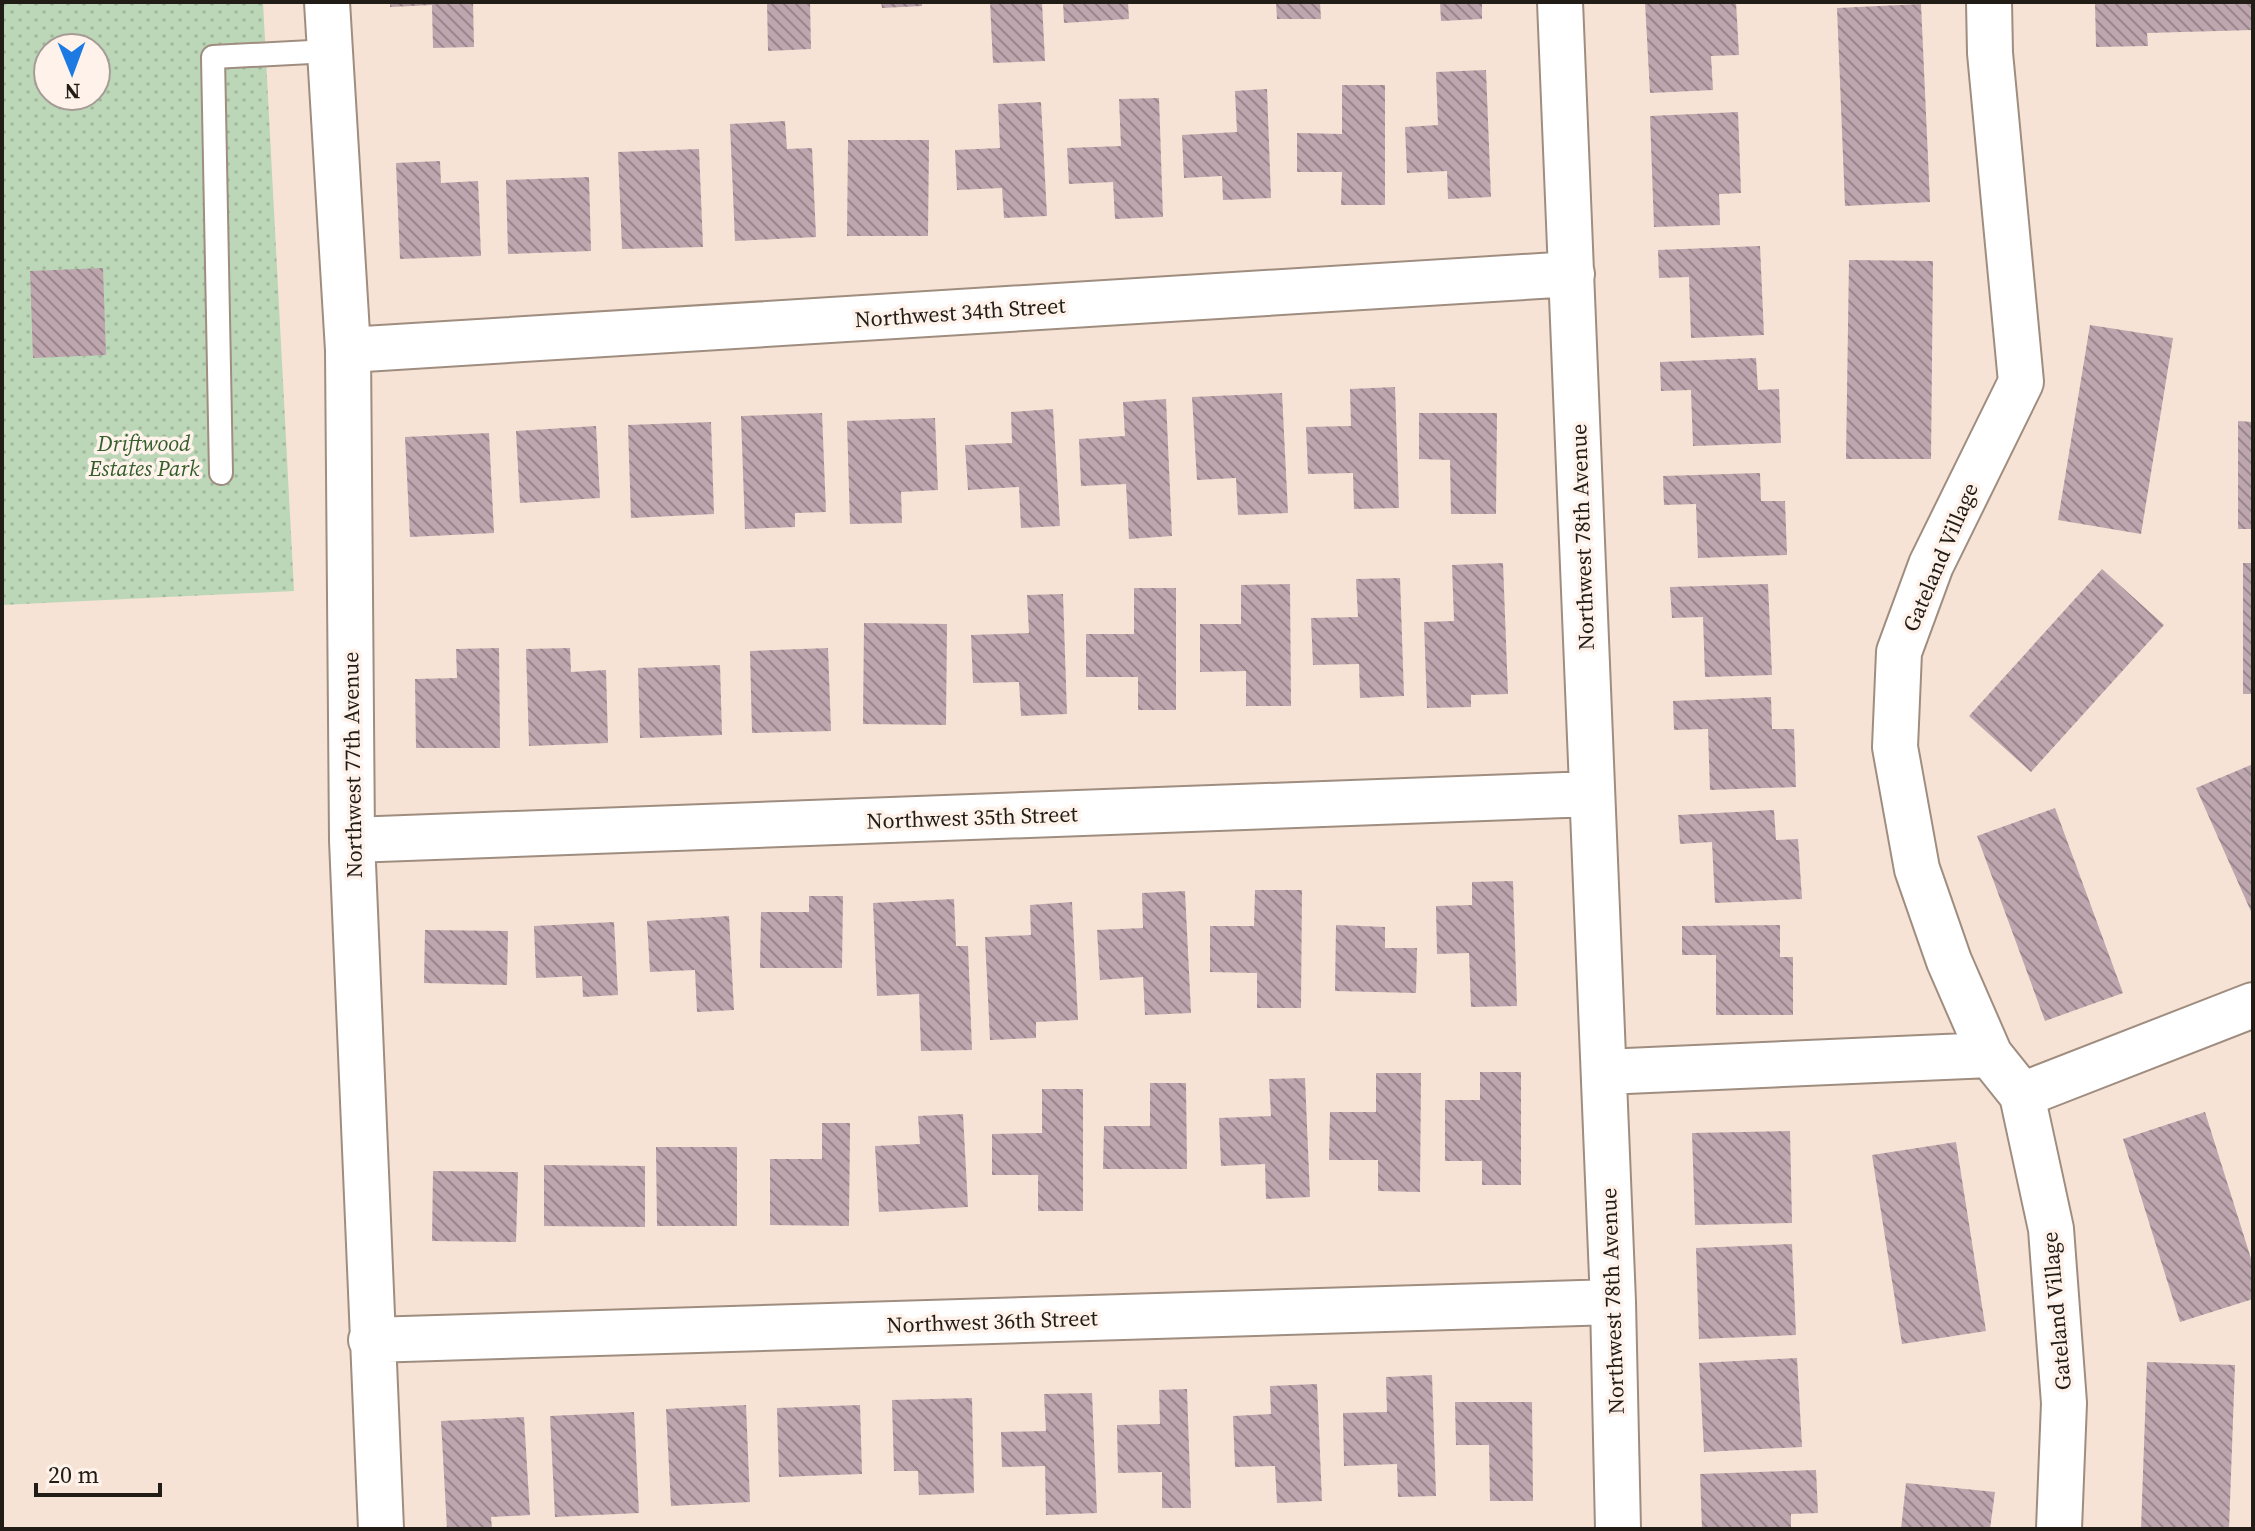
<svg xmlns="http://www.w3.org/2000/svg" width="2255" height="1531" font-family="'Source Serif 4',serif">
<defs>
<pattern id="grass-dots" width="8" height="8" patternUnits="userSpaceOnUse" patternTransform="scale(2)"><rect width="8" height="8" fill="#bcd7b7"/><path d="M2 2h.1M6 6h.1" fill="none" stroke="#a1b89d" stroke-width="1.8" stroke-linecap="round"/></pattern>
<pattern id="building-back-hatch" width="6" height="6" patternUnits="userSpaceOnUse" patternTransform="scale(2)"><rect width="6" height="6" fill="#bda6ad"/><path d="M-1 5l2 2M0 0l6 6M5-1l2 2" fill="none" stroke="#99868c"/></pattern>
</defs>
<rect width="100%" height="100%" fill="#f6e3d5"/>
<!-- grass -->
<path fill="url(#grass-dots)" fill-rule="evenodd" d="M2 2H263L294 591 2 605ZM48 48H96V96H48Z"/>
<!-- building -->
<path fill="url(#building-back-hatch)" d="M390 2H473L474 47 433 48 432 5 390 7Z
M767 2H810L811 49 768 51Z
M881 2H922V6L882 8Z
M990 2H1042L1045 61 993 63Z
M1063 2H1128L1129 19 1064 23Z
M1276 2H1320L1321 19H1277Z
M1440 2H1482V19L1441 21Z
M1645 2H1736L1739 55 1711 56 1713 90 1650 93Z
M2095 2H2253V30L2147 33 2148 46 2096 47Z
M1921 4 1930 202 1845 206 1837 8Z
M1486 70 1491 197 1448 199 1447 171 1407 173 1405 127 1438 125 1436 72Z
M1342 85H1385V205H1341L1342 172H1297V133L1342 134Z
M1267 89 1271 198 1223 200 1222 176 1184 178 1182 135 1237 132 1235 91Z
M1159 98 1163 217 1115 219 1113 182 1069 184 1067 148 1121 146 1119 99Z
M1041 102 1047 216 1004 218 1002 188 957 190 955 150 1000 148 998 104Z
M1738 112 1741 193 1719 194 1720 225 1654 227 1650 116Z
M785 121 787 149 812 148 816 237 735 241 730 124Z
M848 140H929L928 236H847Z
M699 149 703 247 622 249 618 152Z
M440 161 441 183 478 181 481 256 400 259 396 163Z
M589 177 591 251 508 254 506 180Z
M1760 246 1764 335 1691 338 1689 277 1659 278 1658 250Z
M1849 260 1933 261 1931 459H1846Z
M103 268 106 355 33 358 30 271Z
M2090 325 2173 338 2141 534 2058 520Z
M1756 358 1758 390 1779 389 1781 443 1693 446 1691 390 1661 391 1660 362Z
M1395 387 1399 508 1354 509 1353 473 1308 474 1306 427 1351 426 1350 389Z
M1282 393 1288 513 1238 515 1236 478 1197 480 1192 397Z
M1166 399 1172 536 1129 539 1126 484 1081 486 1079 439 1125 436 1123 402Z
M1053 409 1060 526 1021 528 1019 487 968 490 965 445 1012 443 1011 412Z
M822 413 826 512 795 513V527L745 529 741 416Z
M1419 413H1497L1496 514H1451L1450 460 1419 459Z
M935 418 938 490 901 492 902 523 850 524 847 421Z
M2238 421 2253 422V529H2238Z
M711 422 714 514 631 518 628 425Z
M596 426 600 498 520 503 516 431Z
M489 433 494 533 410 537 405 437Z
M1760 473 1761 501H1785L1787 555 1698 558 1696 504 1664 505 1663 476Z
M1503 563 1508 694 1471 695V707L1427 708 1424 622 1454 621 1452 565Z
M2243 563H2253V694H2243Z
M2102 569 2164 625 2031 772 1969 716Z
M1400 578 1404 696 1360 698 1359 664 1313 665 1311 618 1358 617 1356 579Z
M1290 584 1291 706H1246V671L1200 672V624H1241V585Z
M1768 584 1772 675 1705 677 1703 617 1672 618 1670 587Z
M1134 588H1176V710H1138V677H1086V634H1134Z
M1063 594 1067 714 1021 716 1019 682 973 683 971 635 1029 633 1027 595Z
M864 623 947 624 946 725 863 724Z
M499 648 500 748H416L415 679 457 678 456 649Z
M570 648 571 672 606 670 608 743 529 746 526 649Z
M828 648 831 731 752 733 750 651Z
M720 665 722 735 640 738 638 668Z
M1771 697 1772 729H1794L1796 787 1710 790 1708 729 1674 730 1673 701Z
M2253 764V916L2196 788Z
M2055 808 2123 993 2045 1021 1977 836Z
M1774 810 1776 840 1798 839 1802 899 1715 903 1712 842 1680 844 1678 815Z
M1513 881 1517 1006 1471 1007 1469 953 1437 954 1436 906 1472 905V882Z
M1255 890H1302L1301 1008H1257V973L1210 972V926H1254Z
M1185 891 1191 1013 1145 1015 1143 977 1100 980 1097 930 1143 928 1142 893Z
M809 896H843L842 968H760L761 912H809Z
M954 899 956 946H968L972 1050 921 1051 919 994 877 996 873 903Z
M1072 902 1078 1020 1036 1022V1038L990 1040 985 937 1031 935 1030 905Z
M729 916 734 1010 697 1012 695 970 650 972 647 921Z
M614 922 618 995 583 997 582 976 536 978 534 926Z
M1336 925 1385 927V948H1417L1416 993 1335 991Z
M1780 925V957H1793V1015H1716V955H1682V926Z
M425 930 508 931 507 985 424 983Z
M1480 1072H1521V1185H1482V1161H1445V1100H1480Z
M1376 1073H1421L1420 1192 1378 1191V1160H1329L1330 1112H1376Z
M1305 1078 1310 1197 1266 1199 1265 1164 1221 1166 1219 1118 1271 1116 1269 1079Z
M1150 1083H1186L1187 1169H1103L1104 1126H1150Z
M1042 1089H1083V1211H1038V1175H992V1134L1042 1133Z
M2205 1112 2253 1265V1299L2180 1322 2123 1139Z
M963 1114 968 1207 879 1212 875 1146 920 1144 918 1116Z
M822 1123H850L849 1226 770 1225V1159H822Z
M1790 1131 1792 1223 1695 1225 1692 1133Z
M1956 1142 1986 1331 1902 1344 1872 1155Z
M656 1147H737V1226H657Z
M544 1165 645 1166V1227L544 1226Z
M433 1171 518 1172 516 1242 432 1241Z
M1792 1244 1796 1335 1699 1339 1696 1248Z
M1797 1358 1802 1447 1704 1452 1699 1363Z
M2147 1362 2235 1365 2229 1529H2141Z
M1432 1375 1436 1496 1398 1497 1397 1464 1344 1466 1343 1413 1387 1412 1386 1377Z
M1317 1384 1322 1501 1277 1503 1275 1466 1235 1467 1233 1416 1271 1414 1270 1386Z
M1187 1389 1191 1508H1162V1472L1118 1473 1117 1425 1160 1424 1159 1390Z
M1092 1393 1097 1513 1046 1515 1045 1466 1002 1467 1001 1432 1046 1431 1044 1394Z
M972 1398 974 1493 919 1495 918 1471H894L892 1400Z
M1455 1402H1532L1533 1501H1490L1489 1445H1456Z
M746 1405 750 1502 671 1506 666 1409Z
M860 1405 862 1474 779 1477 777 1408Z
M634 1412 639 1513 555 1517 550 1416Z
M524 1417 530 1515 491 1517 492 1529H447L441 1421Z
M1816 1470 1818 1513 1791 1514V1529H1702L1700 1474Z
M1906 1483 1995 1492 1990 1529H1901Z"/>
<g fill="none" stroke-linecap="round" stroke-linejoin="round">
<defs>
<path id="service" d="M221 473 213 57 330 51"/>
<path id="minor" d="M327 2 348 350 352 840 381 1529
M1560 2 1613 1302 1618 1529
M1989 2 1990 53 2021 382 1931 565 1899 652 1895 747 1917 869 1949 961 1990 1055 2022 1095 2051 1229 2064 1403 2059 1529
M348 350 1572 274
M352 840 1592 794
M1604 1072 1990 1055
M2022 1095 2253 1005
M371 1340 1613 1302"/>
</defs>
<!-- service casing -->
<use href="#service" stroke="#9f8d80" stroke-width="26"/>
<!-- minor casing -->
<use href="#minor" stroke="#9f8d80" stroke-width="48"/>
<!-- service -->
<use href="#service" stroke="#fff" stroke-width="22"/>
<!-- minor -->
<use href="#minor" stroke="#fff" stroke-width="44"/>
</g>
<g text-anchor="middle" stroke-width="7" stroke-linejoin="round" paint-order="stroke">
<!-- street labels -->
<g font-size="22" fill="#221c17" stroke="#fef2ea">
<text transform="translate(960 312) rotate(-4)" y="8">Northwest 34th Street</text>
<text transform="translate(1582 537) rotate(-92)" y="8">Northwest 78th Avenue</text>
<text transform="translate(1940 557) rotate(-67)" y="8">Gateland Village</text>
<text transform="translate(352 765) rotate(-91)" y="8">Northwest 77th Avenue</text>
<text transform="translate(972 817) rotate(-2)" y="8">Northwest 35th Street</text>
<text transform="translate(1612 1301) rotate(-92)" y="8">Northwest 78th Avenue</text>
<text transform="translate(2056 1311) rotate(-95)" y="8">Gateland Village</text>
<text transform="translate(992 1321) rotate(-2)" y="8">Northwest 36th Street</text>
</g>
<!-- park labels -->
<g font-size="22" font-style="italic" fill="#315d2a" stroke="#fef2ea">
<text x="144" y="451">Driftwood<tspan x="144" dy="25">Estates Park</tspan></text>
</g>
</g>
<!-- border -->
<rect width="2255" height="1531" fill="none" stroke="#221c17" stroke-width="8"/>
<!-- north arrow -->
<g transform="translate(72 72) rotate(179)"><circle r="38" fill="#fef2ea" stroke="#a69c96" stroke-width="2"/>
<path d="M0-6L14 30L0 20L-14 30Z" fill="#1e7ae3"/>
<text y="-12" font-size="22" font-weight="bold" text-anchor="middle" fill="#221c17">N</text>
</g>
<!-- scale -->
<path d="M36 1483v12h124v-12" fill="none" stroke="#221c17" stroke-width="4"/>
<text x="48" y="1483" font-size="24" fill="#221c17" stroke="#fef2ea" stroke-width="6" paint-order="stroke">20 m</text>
</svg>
